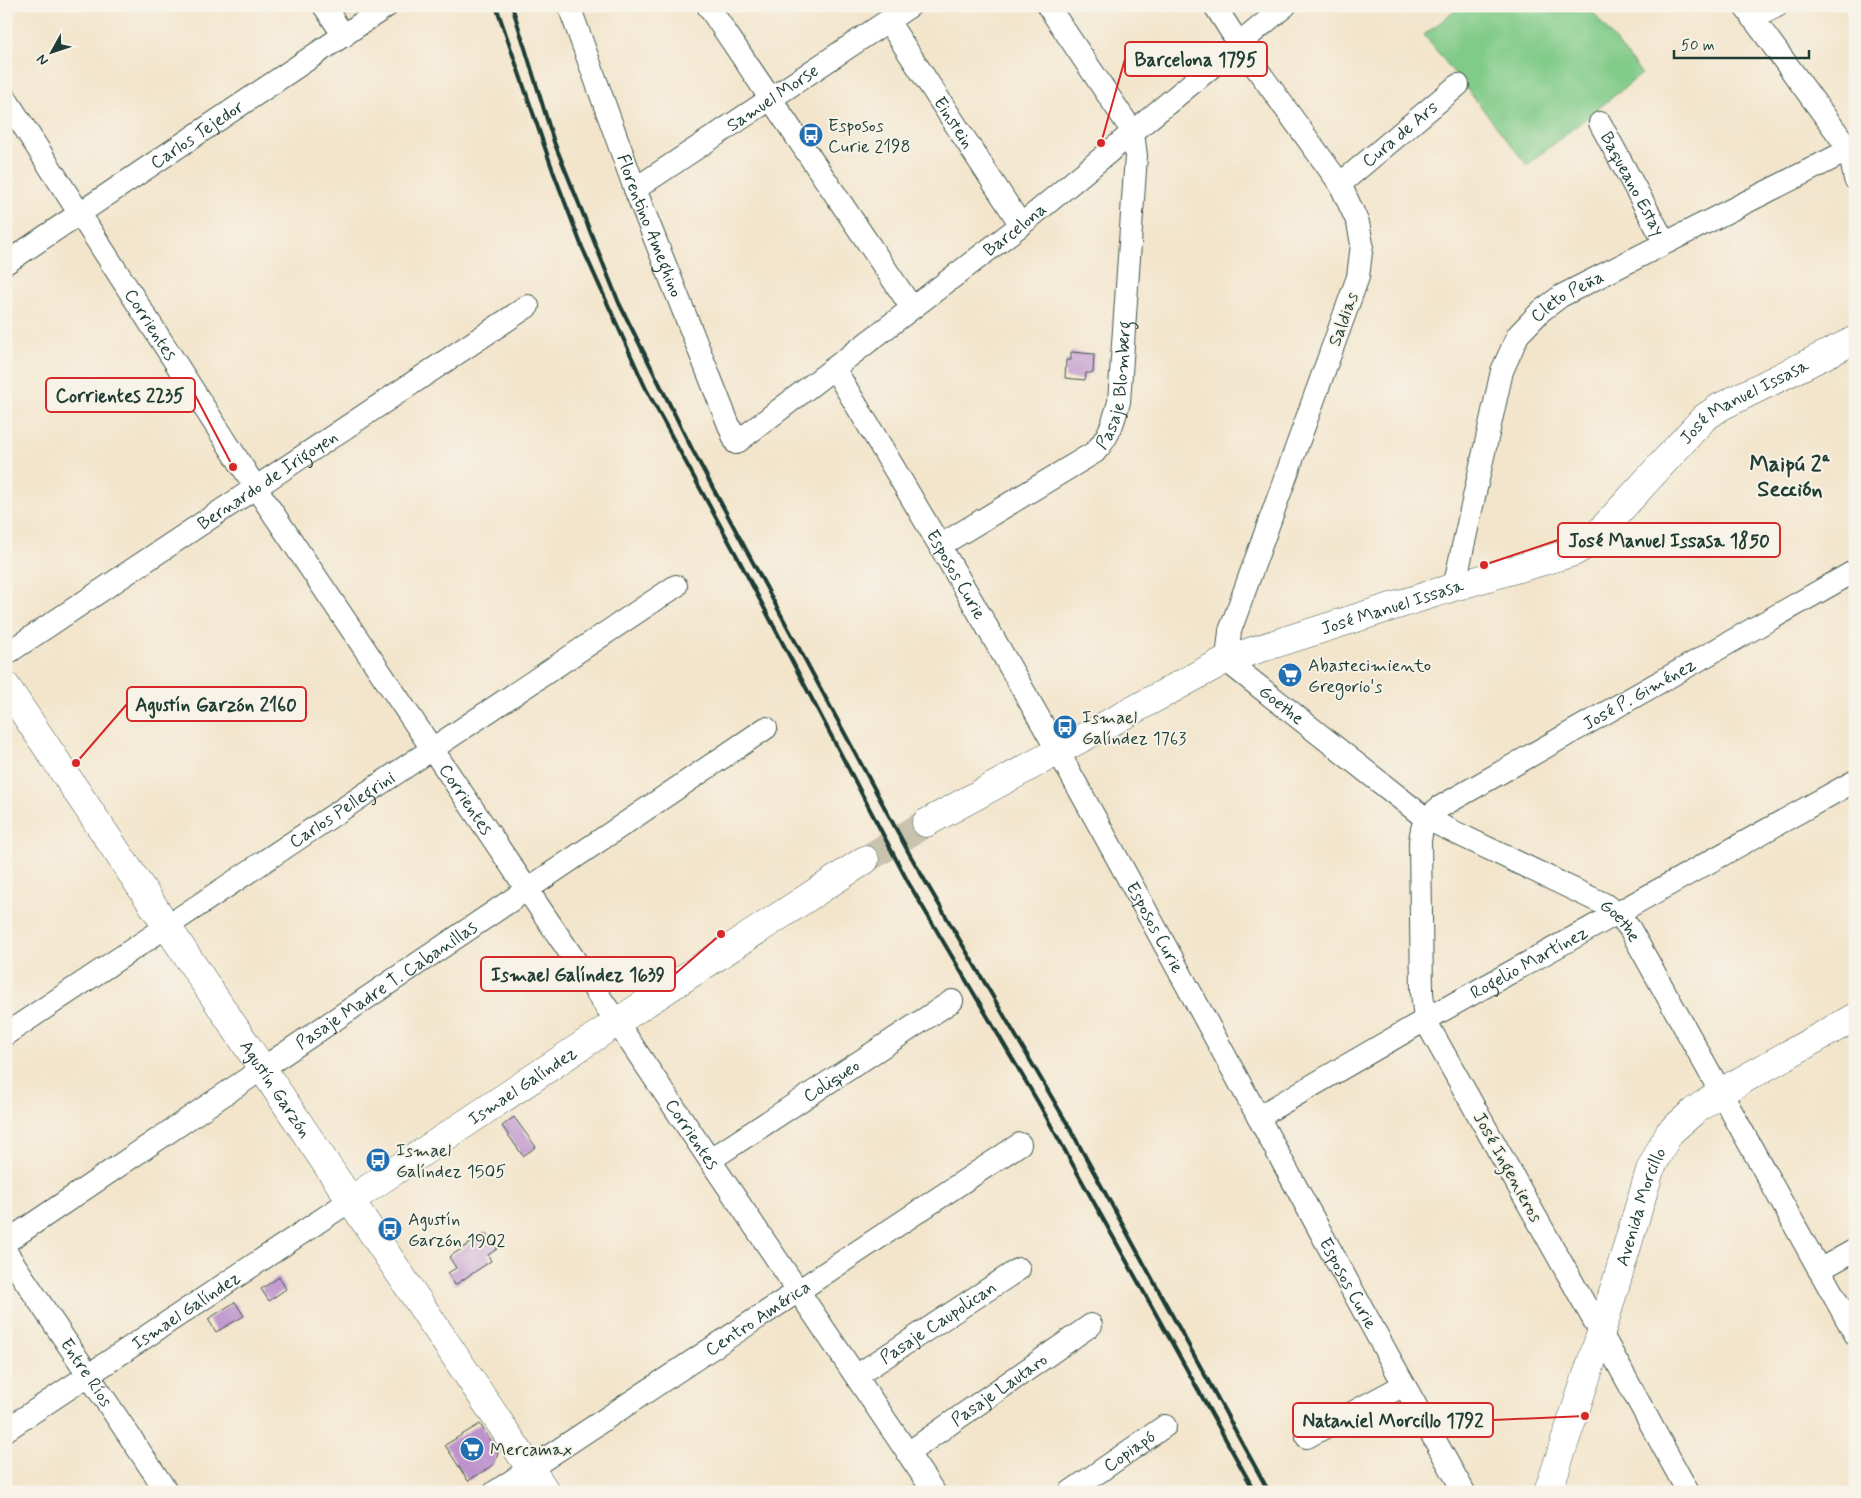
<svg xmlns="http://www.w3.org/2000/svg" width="1861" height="1498" font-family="Mynerve,sans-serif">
<rect width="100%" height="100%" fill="#f7f3e8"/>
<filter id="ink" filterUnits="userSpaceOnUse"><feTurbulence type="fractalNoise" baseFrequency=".02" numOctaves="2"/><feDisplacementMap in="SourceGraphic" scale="10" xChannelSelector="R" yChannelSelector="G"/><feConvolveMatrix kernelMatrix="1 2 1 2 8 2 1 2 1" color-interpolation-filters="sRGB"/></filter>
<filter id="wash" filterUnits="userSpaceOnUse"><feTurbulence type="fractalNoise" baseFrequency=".0096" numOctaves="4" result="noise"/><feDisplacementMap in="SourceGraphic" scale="20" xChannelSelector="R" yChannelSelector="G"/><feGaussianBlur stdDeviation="1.12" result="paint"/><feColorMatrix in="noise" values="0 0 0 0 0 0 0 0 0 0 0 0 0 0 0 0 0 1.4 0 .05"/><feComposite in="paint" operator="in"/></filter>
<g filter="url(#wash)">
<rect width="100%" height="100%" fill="#f3e5cc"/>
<!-- green -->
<path fill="#81cb89" stroke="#50845e" d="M1461 6H1588L1642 74 1527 165 1424 35Z"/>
<g id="blocks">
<!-- building -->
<path fill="#bd93cd" d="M1071 352 1094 354 1093 373H1086L1085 380 1065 378 1066 360H1071Z
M514 1117 536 1147 523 1156 502 1126Z
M486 1233 497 1249 488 1255 491 1261 455 1285 448 1273 456 1268 449 1257Z
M279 1277 286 1289 269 1301 261 1289Z
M235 1302 244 1316 216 1332 208 1319Z
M480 1424 498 1453 493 1465 468 1481 445 1445Z"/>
</g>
</g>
<g filter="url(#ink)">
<use href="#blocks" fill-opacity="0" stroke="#3f564b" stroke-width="1"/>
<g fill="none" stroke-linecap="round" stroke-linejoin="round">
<!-- major-tunnel -->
<path stroke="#c9c3ae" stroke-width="28" stroke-dasharray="28 14" stroke-linecap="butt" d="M865 860 926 823"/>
<defs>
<g id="minor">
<path d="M324 6 344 36"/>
<path id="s1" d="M569 6 635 189 736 443 1021 225 1285 6"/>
<path d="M708 6 912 308"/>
<path id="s2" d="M1215 6 1239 44 1340 184 1358 223 1362 244 1358 277 1230 631 1227 659 1233 666 1425 818 1604 904 1618 914 1630 929 1855 1334"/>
<path d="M1744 6 1849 149 1855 179"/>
<path d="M1752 18 1777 6"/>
<path id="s3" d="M888 21 1021 225"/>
<path id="s4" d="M6 99 256 488 934 1492"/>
<path id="s5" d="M1600 123 1665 243"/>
<path id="s6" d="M1340 184 1458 85"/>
<path id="s7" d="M635 189 910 6"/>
<path id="s8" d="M6 263 387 6"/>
<path id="s9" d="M834 368C910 494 984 620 1056 748 1195 995 1325 1246 1464 1492"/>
<path id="s10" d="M941 545 1095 452C1110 435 1113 423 1119 402L1136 156 1133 132 1048 6"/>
<path id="s11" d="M1454 587 1502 371 1518 335 1541 311 1561 296 1855 147"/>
<path id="s12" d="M6 654 528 306"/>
<path id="s13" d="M6 1034 676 586"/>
<path id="s14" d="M1258 1117 1425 1020 1855 781"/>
<path id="s15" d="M710 1160 952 1001"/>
<path id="s16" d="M6 1242 766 728"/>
<path id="s17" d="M6 1252 167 1492"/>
<path d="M1819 1270 1855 1250"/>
<path id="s18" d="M856 1376 1019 1269"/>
<path id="s19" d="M6 1430 351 1200"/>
<path d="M1307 1437 1404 1385"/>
<path id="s20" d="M908 1453 1091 1325"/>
<path id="s21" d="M495 1492 1020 1144"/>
<path id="s22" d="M1070 1492 1165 1426"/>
<path id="s23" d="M1688 1492 1601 1333 1425 1020 1422 993 1420 842C1422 822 1424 819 1440 807L1855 571"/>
</g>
<g id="major">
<path id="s24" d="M6 686 546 1492"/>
<path id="s25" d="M926 823 1227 659 1454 587 1574 552 1586 545 1598 534 1704 418 1720 407 1855 340"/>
<path id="s26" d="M351 1200 617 1022 865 860"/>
<path id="s27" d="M1548 1492 1601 1333 1650 1170 1669 1133 1693 1112 1721 1092 1855 1017"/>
</g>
</defs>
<!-- minor casing -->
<use href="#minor" stroke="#3f564b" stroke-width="24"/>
<!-- major casing -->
<use href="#major" stroke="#3f564b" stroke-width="29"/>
<!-- minor -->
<use href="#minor" stroke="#fff" stroke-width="22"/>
<!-- major -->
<use href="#major" stroke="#fff" stroke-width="28"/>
<!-- rail -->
<path stroke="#1f3d34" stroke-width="4" d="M496 6 553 171 582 247 646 389 739 560 908 882 1038 1102 1255 1492
M512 6 554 142 619 303 692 449 910 855 1068 1125 1269 1492"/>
</g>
</g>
<!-- icons -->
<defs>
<symbol id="bus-disc" viewBox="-11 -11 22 22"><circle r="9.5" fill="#1f6fb2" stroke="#f7f3e8"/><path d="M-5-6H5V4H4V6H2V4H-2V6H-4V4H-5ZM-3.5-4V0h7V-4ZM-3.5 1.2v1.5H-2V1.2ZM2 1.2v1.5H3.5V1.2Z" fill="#fff"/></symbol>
<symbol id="supermarket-disc" viewBox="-11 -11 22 22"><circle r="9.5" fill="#1f6fb2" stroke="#f7f3e8"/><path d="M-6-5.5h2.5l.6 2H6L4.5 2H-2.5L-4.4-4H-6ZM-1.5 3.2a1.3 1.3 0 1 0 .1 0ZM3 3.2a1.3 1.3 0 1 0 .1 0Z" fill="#fff"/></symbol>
</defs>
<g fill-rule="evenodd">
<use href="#bus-disc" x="797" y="121" width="28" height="28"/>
<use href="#supermarket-disc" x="1276" y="661" width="28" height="28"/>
<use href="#bus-disc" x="1051" y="713" width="28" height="28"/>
<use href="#bus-disc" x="364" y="1146" width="28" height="28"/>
<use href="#bus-disc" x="376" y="1215" width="28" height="28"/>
<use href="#supermarket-disc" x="458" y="1435" width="28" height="28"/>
</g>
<g text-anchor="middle" stroke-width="4" stroke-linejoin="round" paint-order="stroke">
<!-- street labels -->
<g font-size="18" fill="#1f3d34" stroke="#f7f3e8">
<text dy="6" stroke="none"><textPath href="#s7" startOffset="165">Samuel Morse</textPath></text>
<text dy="6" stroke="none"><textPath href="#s3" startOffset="121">Einstein</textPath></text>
<text dy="6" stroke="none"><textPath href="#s8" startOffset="230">Carlos Tejedor</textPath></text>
<text dy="6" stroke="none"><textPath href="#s6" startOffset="78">Cura de Ars</textPath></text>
<text dy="6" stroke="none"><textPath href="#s5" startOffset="69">Baqueano Estay</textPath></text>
<text dy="6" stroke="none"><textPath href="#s1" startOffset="234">Florentino Ameghino</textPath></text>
<text dy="6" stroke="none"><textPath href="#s1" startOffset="819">Barcelona</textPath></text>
<text dy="6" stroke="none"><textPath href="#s11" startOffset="324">Cleto Peña</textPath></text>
<text transform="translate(1343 319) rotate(-70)" y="6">Saldias</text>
<text dy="6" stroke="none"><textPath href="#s4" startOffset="268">Corrientes</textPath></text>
<text dy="6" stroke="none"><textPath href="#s10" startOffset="252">Pasaje Blomberg</textPath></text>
<text dy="6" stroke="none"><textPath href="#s25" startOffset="936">José Manuel Issasa</textPath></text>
<text dy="6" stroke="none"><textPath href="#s12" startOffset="314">Bernardo de Irigoyen</textPath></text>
<text dy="6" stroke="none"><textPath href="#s9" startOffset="240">Esposos Curie</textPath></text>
<text dy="6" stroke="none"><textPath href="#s25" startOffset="516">José Manuel Issasa</textPath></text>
<text dy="6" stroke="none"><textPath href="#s23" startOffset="990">José P. Giménez</textPath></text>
<text dy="6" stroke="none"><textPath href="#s2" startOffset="791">Goethe</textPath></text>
<text dy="6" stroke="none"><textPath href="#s4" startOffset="838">Corrientes</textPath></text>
<text dy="6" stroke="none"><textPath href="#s13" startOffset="404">Carlos Pellegrini</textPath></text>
<text dy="6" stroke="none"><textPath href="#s2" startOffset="1196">Goethe</textPath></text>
<text dy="6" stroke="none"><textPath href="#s9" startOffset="645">Esposos Curie</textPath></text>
<text dy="6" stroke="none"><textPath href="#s14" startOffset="312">Rogelio Martínez</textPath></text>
<text dy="6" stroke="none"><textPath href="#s16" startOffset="459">Pasaje Madre T. Cabanillas</textPath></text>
<text dy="6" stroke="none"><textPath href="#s15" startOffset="145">Coliqueo</textPath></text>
<text dy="6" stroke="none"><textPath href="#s26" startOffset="206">Ismael Galíndez</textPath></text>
<text dy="6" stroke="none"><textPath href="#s24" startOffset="485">Agustín Garzón</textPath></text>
<text dy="6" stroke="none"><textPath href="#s4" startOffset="1242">Corrientes</textPath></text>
<text transform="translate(1508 1167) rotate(61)" y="6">José Ingenieros</text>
<text dy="6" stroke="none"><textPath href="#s27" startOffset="300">Avenida Morcillo</textPath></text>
<text dy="6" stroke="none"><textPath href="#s9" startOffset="1050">Esposos Curie</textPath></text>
<text dy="6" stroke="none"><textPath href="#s19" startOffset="216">Ismael Galíndez</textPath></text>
<text dy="6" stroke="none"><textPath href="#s21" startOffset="315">Centro América</textPath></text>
<text dy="6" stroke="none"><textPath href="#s18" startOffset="98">Pasaje Caupolican</textPath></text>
<text dy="6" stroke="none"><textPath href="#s17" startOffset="145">Entre Ríos</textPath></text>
<text dy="6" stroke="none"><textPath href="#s20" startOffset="111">Pasaje Lautaro</textPath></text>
<text dy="6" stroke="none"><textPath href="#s22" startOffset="72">Copiapó</textPath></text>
</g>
<!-- poi labels -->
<g font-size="18" fill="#1f3d34" stroke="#f7f3e8" text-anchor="start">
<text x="828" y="131">Esposos<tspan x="828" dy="21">Curie 2198</tspan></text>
<text x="1308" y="671">Abastecimiento<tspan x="1308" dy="21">Gregorio's</tspan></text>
<text x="1082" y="723">Ismael<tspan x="1082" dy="21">Galíndez 1763</tspan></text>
<text x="396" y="1156">Ismael<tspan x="396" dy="21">Galíndez 1505</tspan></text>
<text x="408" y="1225">Agustín<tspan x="408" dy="21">Garzón 1902</tspan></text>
<text x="490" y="1455">Mercamax</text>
</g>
<!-- district labels -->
<g font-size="22" font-weight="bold" fill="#1f3d34" stroke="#f7f3e8">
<text x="1790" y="471">Maipú 2ª<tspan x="1790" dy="25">Sección</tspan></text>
</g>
</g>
<!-- callouts -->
<path fill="none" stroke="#d62828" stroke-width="2" d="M1101 143L1125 59M233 467L195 395M1484 565L1558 540M76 763L127 704M721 934L675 974M1585 1416L1493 1420"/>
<g fill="#d62828" stroke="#f7f3e8" stroke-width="2">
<circle cx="1101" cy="143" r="5"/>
<circle cx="233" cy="467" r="5"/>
<circle cx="1484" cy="565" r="5"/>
<circle cx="76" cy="763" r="5"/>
<circle cx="721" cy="934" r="5"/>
<circle cx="1585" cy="1416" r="5"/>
</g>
<g fill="#f7f3e8" stroke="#d62828" stroke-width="2">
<rect x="1125" y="42" width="142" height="34" rx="5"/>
<rect x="46" y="378" width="149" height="34" rx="5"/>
<rect x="1558" y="523" width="222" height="34" rx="5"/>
<rect x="127" y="687" width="179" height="34" rx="5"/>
<rect x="481" y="957" width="194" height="34" rx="5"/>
<rect x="1293" y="1403" width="200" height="34" rx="5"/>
</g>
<g font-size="19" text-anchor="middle" font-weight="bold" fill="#1f3d34">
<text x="1196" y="66">Barcelona 1795</text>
<text x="120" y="402">Corrientes 2235</text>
<text x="1669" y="547">José Manuel Issasa 1850</text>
<text x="216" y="711">Agustín Garzón 2160</text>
<text x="578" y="981">Ismael Galíndez 1639</text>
<text x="1393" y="1427">Nataniel Morcillo 1792</text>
</g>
<!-- margin -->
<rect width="1861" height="1498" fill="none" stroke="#f7f3e8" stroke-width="25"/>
<!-- north arrow -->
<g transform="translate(52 52) rotate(230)" stroke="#f7f3e8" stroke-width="4" paint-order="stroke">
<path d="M0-4L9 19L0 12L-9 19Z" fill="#1f3d34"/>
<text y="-8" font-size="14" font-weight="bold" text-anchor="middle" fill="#1f3d34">N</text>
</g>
<!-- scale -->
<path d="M1674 50v8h135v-8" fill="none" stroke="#1f3d34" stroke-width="2.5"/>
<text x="1681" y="50" font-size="15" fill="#1f3d34" stroke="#f7f3e8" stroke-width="4" paint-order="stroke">50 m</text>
</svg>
